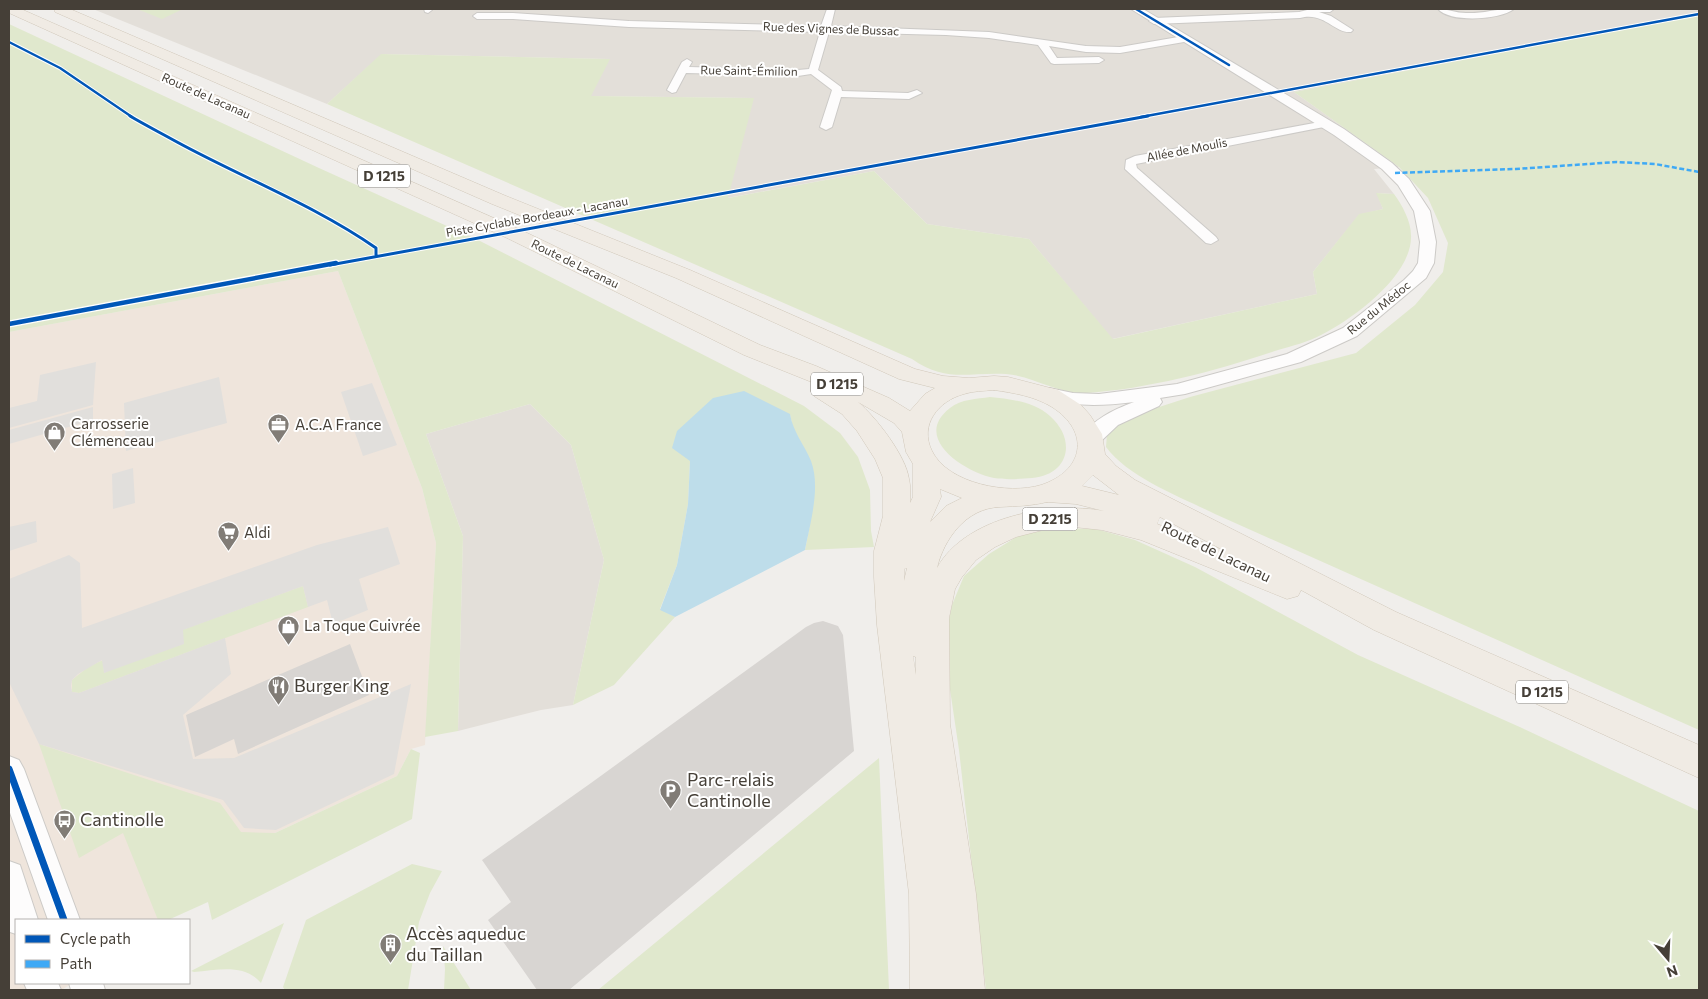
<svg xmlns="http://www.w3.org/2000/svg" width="1708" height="999" font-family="Commissioner,sans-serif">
<rect width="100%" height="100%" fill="#f0eeeb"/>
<!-- residential -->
<path fill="#e3dfd9" d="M93 9H1699V15L1294 92 1399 167 1374 169 1394 194 1377 193 1383 209 1359 215 1313 272 1317 294 1112 339 1029 239 927 224 874 171 727 198 753 98 590 96 609 59 382 54 327 104Z
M530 404 571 445 604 560 573 705 541 710 458 731 463 536 426 434Z"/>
<!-- commercial -->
<path fill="#efe5dc" d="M338 271 422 488 436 543 425 745 411 749 397 776 275 833 164 920H16V983H73L61 990H9V332Z"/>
<!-- green -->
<path fill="#e0e8cd" d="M137 9H183L162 19Z
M1699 15V730L1215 514C1181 497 1129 478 1106 447L1107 434 1120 423 1150 410 1190 397 1356 353 1415 305 1443 272 1448 243 1428 198 1399 167 1294 92Z
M9 24 319 168 480 241 804 406 840 433 858 457 870 490 871 531 874 547 805 550 810 524 811 462 793 428 790 415 690 461 688 504 677 565 660 609 675 617 614 685 573 705 604 560 571 445 530 404 426 434 463 536 458 731 425 737 436 543 422 488 338 271 9 332Z
M381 54 610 59 591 96 754 98 728 198 874 171 927 224 1029 239 1113 339 1317 294 1313 272 1359 214 1383 209 1376 193 1394 194C1402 205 1411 221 1411 235 1413 275 1353 319 1321 335 1308 342 1292 346 1278 350 1220 370 1148 389 1087 393 1059 395 1034 376 1006 374 968 372 946 383 912 359L327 104Z
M990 397C1011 399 1034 402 1050 416 1077 440 1069 475 1032 478 1020 479 1006 480 994 478 965 472 911 438 950 408 961 399 977 399 990 397Z
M1055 528 1096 529 1135 540 1195 567 1358 655 1522 728 1699 811V990H986L959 750 948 676 946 634 952 605 964 576 989 554 1018 536Z
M303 586 308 607 79 693 72 692V680L88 667 103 660 104 673 182 630Z
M39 744 220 803 241 832 275 833 397 776 411 749 420 753 412 819 212 920 208 902 168 920H158L123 833 79 858Z
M879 758 889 990H598Z
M412 864 442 871 430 893 419 922 408 990H285L283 987 306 920Z
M284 923 261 983C244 963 218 970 194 972L191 971Z
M443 946 471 990H444L445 969Z"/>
<!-- parking -->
<path fill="#e1dfdc" d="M96 362 93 405 9 428V408L37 401 40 375Z
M219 377 227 423 126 451 124 403Z
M372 383 397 445 363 456 341 392Z
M93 407V420L9 444V430Z
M133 468 135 503 113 509 112 474Z
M36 521 37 542 9 551V527Z
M388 527 400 564 359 579 368 610 333 624 327 600 308 607 303 586 183 630 184 644 104 673 102 660 78 674 72 680 71 686 72 692 79 693 225 638 231 674 183 715 193 759 234 758 411 684 394 774 276 830 244 828 223 800 39 744 9 682V579L69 555 80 563 82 628 317 545Z"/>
<!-- water -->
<path fill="#beddea" d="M744 391 790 414C793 432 804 444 811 461 821 487 810 524 805 550L675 617 660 610 677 565 688 504 690 461 672 448 677 431 713 398Z"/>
<!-- building -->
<path fill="#d8d5d2" d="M823 621 838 626 843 635 854 751 569 990H537L488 920 511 902 482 860 591 783 806 627 814 623Z
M350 644 369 695 238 754 234 739 195 757 186 715Z"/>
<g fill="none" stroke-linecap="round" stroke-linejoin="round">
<defs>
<path id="minor" d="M424 9H432V10L428 13 425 12Z
M827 9H835L831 26 989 32 1086 46 1120 47 1184 36 1189 39 1184 42 1120 53 1086 52 1049 46 1057 58 1099 57 1104 60 1099 63 1054 64 1051 63 1038 45 989 38 946 35 829 32 818 70 841 87 842 91 908 93 917 90 922 93 909 99 841 97 832 127 826 130 820 127 832 90 811 74 798 76 686 73 676 92 672 93 667 90 682 62 687 59 692 62 689 67 798 70 809 69 820 32 629 27 513 19H477L473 16 477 13H513L629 21 821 26Z
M1311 9H1334L1330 12H1319L1331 16 1353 30 1351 32C1335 34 1324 11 1300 18L1154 24 1149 21 1154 18 1299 12Z
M1438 9C1448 9 1456 13 1466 13 1482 14 1498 8 1514 9 1500 20 1450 23 1438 9Z
M1325 121 1329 122 1331 124 1329 126 1136 164 1137 168 1216 237 1218 240 1211 244 1206 243 1125 169 1126 160 1135 156Z"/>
<path id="tertiary" d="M1131 9H1143L1344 129 1392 163 1409 179 1430 211 1436 242 1434 263 1426 278 1357 336 1301 362 1185 394 1160 398 1162 402 1159 406 1118 425 1098 444 1091 446 1084 444 1080 439C1093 419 1113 410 1134 402 1101 406 1076 407 1042 398L1039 394 1042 390 1049 388 1073 393 1099 394 1177 384 1287 354 1343 328 1404 280 1413 271 1418 263 1420 242 1414 211 1398 185 1382 169 1334 135Z
M9 756 19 760 24 769 80 920H48L9 810Z
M9 861 20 865 38 920H16V934L10 932 9 928Z
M24 983H58L61 990H27Z
M69 983H103L105 990H71Z"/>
<path id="primary" d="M9 9H21L521 230 760 345 816 366 889 398 910 411 925 394 935 388 899 379 676 278 492 204 55 12 54 9H70L506 196 690 270 915 369 943 376 969 378 994 376 1008 377 1058 390 1081 405 1090 415 1102 434 1105 454 1116 466 1135 480 1396 612 1699 745V778L1374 630 1301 590 1298 596 1287 599 1141 540 1102 530 1074 527 1051 528 1016 537 995 547 976 560 962 577 955 589 949 618 950 724 976 894 985 990H910L909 894 877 625 874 577V551L883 516V478L875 459 857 431 842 414 814 396 811 391 814 386 819 385 744 355 507 238 9 13ZM994 390C1014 393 1034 396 1052 407 1091 432 1084 471 1041 485 1009 495 948 484 932 451 919 425 938 401 964 394 973 391 984 391 994 390ZM858 402 894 423 902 432 906 452 913 464V497L910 503C910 495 911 487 909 479 906 456 876 417 858 402ZM1093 475 1119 495 1082 486ZM940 489 962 498 946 506 930 522 941 497ZM1047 502 1076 504 1104 511C1051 501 965 517 937 568 944 539 966 508 1000 507 1017 506 1031 506 1047 502ZM1160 517 1225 551 1157 524ZM907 568 904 581V569ZM913 656 916 657V675Z"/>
</defs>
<!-- minor casing -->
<use href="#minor" stroke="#cccac7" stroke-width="2"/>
<!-- tertiary casing -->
<use href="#tertiary" stroke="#cccac7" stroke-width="2"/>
<!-- primary casing -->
<use href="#primary" stroke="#d1c8ba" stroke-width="1"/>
<!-- minor -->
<use href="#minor" fill="#fdfcfc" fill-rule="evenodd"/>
<!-- tertiary -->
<use href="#tertiary" fill="#fdfcfc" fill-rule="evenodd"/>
<!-- primary -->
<use href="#primary" fill="#f0ebe4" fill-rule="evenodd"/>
<!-- quiet -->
<path stroke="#3fa9f5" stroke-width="2.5" stroke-dasharray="5 2.5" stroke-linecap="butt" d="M1395 173 1516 169 1617 162 1655 164 1699 172"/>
<defs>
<path id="cycleway-far3" d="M1136 9 1229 65
M9 42 60 68 132 117
M1141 117 1699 14"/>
<path id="cycleway-far2" d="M130 116C145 125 161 133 177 142 243 178 314 205 376 248V255
M330 265 1148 116"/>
<path id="cycleway-far1" d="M9 324 336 263"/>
<path id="cycleway" d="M9 769 64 920"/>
</defs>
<!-- cycleway-far3 casing -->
<use href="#cycleway-far3" stroke="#fff" stroke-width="4.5"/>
<!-- cycleway-far2 casing -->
<use href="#cycleway-far2" stroke="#fff" stroke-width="5"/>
<!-- cycleway-far1 casing -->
<use href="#cycleway-far1" stroke="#fff" stroke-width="7"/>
<!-- cycleway casing -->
<use href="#cycleway" stroke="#fff" stroke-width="10"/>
<!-- cycleway-far3 -->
<use href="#cycleway-far3" stroke="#0057b8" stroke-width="2.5"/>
<!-- cycleway-far2 -->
<use href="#cycleway-far2" stroke="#0057b8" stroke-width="3"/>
<!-- cycleway-far1 -->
<use href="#cycleway-far1" stroke="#0057b8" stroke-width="4.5"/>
<!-- cycleway -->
<use href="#cycleway" stroke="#0057b8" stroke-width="7"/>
</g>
<!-- icons -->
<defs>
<symbol id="office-pin" viewBox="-11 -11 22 30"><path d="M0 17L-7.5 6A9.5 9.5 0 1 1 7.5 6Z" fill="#817c76" stroke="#fff"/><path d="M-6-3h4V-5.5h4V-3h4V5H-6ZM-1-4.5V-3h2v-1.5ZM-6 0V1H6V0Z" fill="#fff"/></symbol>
<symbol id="shop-pin" viewBox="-11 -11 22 30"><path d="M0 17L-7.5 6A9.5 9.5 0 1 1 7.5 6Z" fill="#817c76" stroke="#fff"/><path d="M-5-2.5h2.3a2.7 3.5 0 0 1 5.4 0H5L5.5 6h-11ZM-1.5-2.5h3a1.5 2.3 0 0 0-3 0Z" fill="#fff"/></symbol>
<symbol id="supermarket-pin" viewBox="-11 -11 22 30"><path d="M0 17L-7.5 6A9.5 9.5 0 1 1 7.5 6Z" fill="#817c76" stroke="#fff"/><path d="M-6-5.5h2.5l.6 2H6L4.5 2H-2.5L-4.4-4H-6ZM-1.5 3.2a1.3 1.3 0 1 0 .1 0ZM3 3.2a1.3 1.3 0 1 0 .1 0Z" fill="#fff"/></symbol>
<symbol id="restaurant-pin" viewBox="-11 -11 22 30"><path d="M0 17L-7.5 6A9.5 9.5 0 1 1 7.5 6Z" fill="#817c76" stroke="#fff"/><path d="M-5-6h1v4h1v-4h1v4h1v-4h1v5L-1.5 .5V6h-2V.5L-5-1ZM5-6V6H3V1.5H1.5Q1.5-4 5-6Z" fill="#fff"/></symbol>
<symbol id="parking-pin" viewBox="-11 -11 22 30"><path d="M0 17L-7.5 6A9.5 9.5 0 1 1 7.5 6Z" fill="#817c76" stroke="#fff"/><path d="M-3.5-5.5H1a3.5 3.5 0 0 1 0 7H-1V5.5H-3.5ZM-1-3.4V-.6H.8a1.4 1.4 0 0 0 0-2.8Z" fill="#fff"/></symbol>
<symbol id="bus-pin" viewBox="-11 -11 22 30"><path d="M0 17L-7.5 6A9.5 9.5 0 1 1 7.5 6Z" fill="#817c76" stroke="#fff"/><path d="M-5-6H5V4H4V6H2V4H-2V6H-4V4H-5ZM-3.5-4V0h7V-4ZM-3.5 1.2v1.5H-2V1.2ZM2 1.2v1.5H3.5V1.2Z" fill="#fff"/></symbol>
<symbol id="building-pin" viewBox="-11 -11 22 30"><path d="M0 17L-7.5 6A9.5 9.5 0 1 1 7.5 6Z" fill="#817c76" stroke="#fff"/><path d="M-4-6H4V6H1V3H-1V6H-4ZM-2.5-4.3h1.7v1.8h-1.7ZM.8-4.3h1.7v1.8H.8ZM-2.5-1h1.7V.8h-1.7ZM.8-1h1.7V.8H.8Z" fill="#fff"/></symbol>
</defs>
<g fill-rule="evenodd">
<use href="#office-pin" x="266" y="412" width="25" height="34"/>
<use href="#shop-pin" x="42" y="420" width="25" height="34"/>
<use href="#supermarket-pin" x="216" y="520" width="25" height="34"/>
<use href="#shop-pin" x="276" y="614" width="25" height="34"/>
<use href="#restaurant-pin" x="266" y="674" width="25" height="34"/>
<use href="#parking-pin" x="658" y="778" width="25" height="34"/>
<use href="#bus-pin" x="52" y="808" width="25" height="34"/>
<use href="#building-pin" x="378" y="932" width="25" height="34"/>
</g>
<g text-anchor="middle" stroke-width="4" stroke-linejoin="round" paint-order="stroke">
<!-- far-street labels -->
<g font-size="12" fill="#453f37" stroke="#fff">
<text transform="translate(831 29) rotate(2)" y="4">Rue des Vignes de Bussac</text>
<text transform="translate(749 71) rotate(1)" y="4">Rue Saint-Émilion</text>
<text transform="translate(206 96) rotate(24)" y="4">Route de Lacanau</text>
<text transform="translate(1187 150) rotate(-11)" y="4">Allée de Moulis</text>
<text transform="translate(537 217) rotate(-10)" y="4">Piste Cyclable Bordeaux - Lacanau</text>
<text transform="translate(575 264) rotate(26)" y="4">Route de Lacanau</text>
<text transform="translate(1379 308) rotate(-39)" y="4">Rue du Médoc</text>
</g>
<!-- shield labels -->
<g fill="#fff" stroke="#7d7973" stroke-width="1">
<rect x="358" y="164.5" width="52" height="23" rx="4"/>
<rect x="811" y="372.5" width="52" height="23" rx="4"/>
<rect x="1022.5" y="507.5" width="55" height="23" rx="4"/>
<rect x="1516" y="680.5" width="52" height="23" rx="4"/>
</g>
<g font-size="14" font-weight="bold" fill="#453f37">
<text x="384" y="181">D 1215</text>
<text x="837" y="389">D 1215</text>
<text x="1050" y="524">D 2215</text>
<text x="1542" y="697">D 1215</text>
</g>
<!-- poi labels -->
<g font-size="15" fill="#453f37" stroke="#fff" text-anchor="start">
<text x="71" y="429">Carrosserie<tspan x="71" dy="17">Clémenceau</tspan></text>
<text x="295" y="430">A.C.A France</text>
<text x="244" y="538">Aldi</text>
<text x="304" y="631">La Toque Cuivrée</text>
</g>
<!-- street labels -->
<g font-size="15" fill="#453f37" stroke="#fff">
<text transform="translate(1216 552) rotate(26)" y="5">Route de Lacanau</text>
</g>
<!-- near-poi labels -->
<g font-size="18" fill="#453f37" stroke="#fff" text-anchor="start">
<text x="294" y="692">Burger King</text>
<text x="687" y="786">Parc-relais<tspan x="687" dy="21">Cantinolle</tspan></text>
<text x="80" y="826">Cantinolle</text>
<text x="406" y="940">Accès aqueduc<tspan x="406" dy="21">du Taillan</tspan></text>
</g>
</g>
<!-- border -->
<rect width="1708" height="999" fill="none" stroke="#453f37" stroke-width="20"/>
<!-- legend -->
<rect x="15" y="919" width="175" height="65" fill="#ffffff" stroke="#b5b2af"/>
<rect x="25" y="935" width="25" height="8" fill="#0057b8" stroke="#b5b2af"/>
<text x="60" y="944" font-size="15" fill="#453f37">Cycle path</text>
<rect x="25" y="960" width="25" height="8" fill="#3fa9f5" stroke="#b5b2af"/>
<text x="60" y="969" font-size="15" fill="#453f37">Path</text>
<!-- north arrow -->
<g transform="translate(1668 959) rotate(161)" stroke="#ffffff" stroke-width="4" paint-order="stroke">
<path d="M0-4L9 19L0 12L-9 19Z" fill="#453f37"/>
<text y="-8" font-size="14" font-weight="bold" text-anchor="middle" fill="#453f37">N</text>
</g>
</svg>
